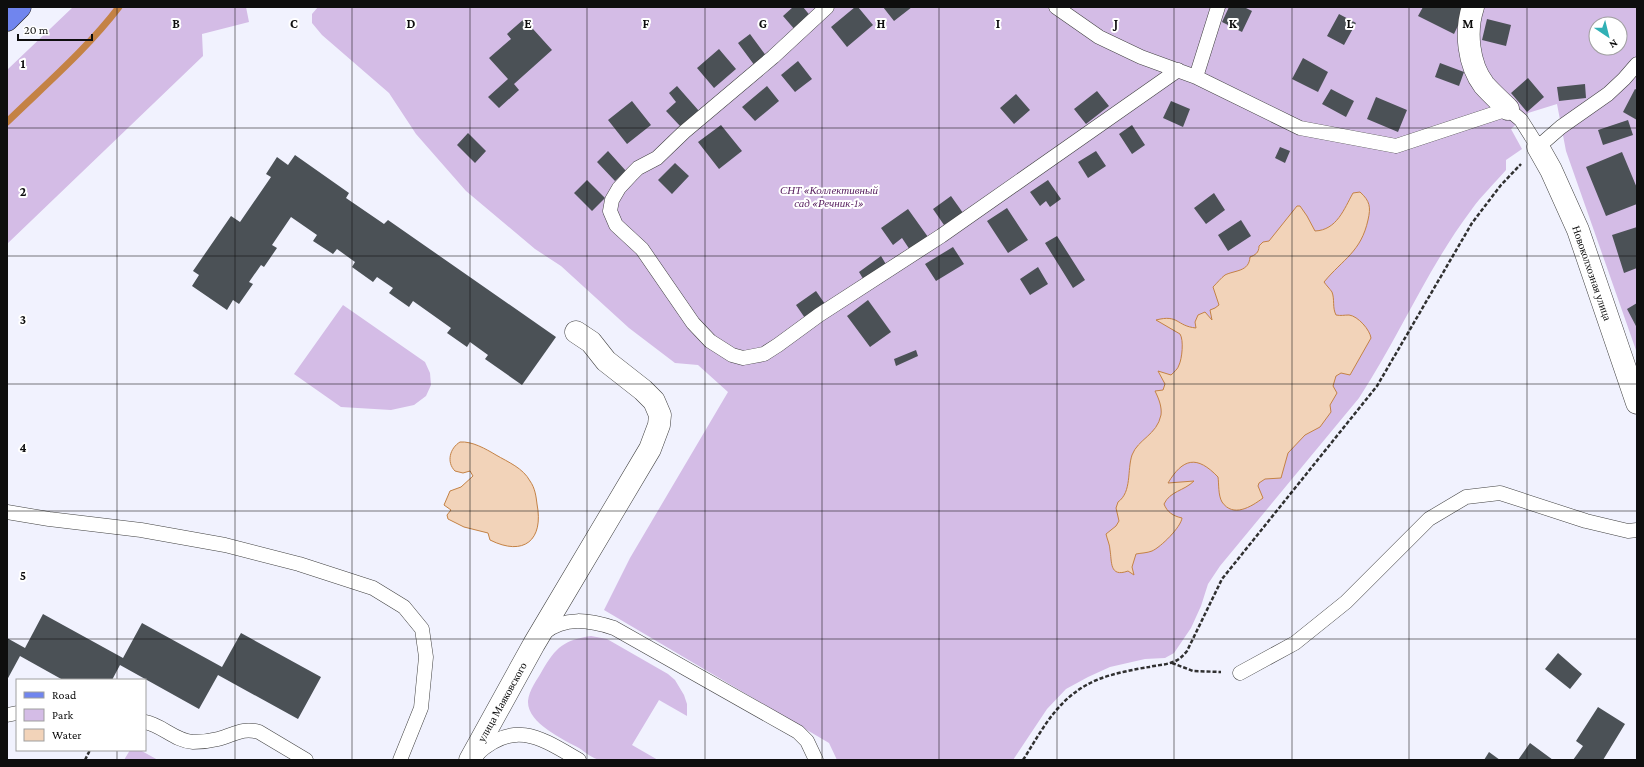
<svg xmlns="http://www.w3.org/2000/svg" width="1644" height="767" font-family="'Crimson Pro',serif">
<rect width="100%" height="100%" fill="#f1f2fe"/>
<!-- green -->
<path fill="#d4bce6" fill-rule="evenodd" d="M73 7H246L249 22 202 34 203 56 7 244V70Z
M318 7H1637V353L1566 151 1557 104 1528 113 1511 129 1522 149 1506 160V170C1495 183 1482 195 1472 209 1428 267 1399 337 1359 398L1220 566 1208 584 1201 606 1191 628 1174 653 1165 658 1145 659 1110 667 1088 677 1066 689 1047 709 1013 760H837L829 743 604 610 630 558 728 392 698 365 675 363 629 328 561 266 535 249 466 191 416 134 389 93 322 35 312 23V14ZM1596 24H1620V48H1596Z
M343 305 425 362 430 373 431 385 426 396 414 405 391 410 341 407 294 374Z
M591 636 607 639 668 674 675 680 684 695 687 704V716L659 700 632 745 658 760C641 760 616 762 600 760 593 759 585 752 579 748 563 739 527 723 528 701 529 690 537 680 542 671 556 647 564 640 591 636Z
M130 750H140L158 760H124Z"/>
<!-- water -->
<path fill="#f2d3b9" stroke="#c48245" d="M1360 192C1370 201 1371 207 1368 220 1361 252 1343 259 1324 282 1326 285 1330 289 1332 292 1335 300 1332 307 1336 315 1341 316 1344 315 1349 315 1358 316 1370 330 1371 338L1350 375 1341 373 1336 376 1333 386 1337 393 1330 405 1331 412 1320 427 1305 435 1288 453 1281 478 1265 479 1259 483 1258 486 1263 498C1251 507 1233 518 1222 502 1218 495 1219 484 1218 477 1197 455 1183 458 1168 483L1194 481C1184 491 1170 491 1164 504 1167 512 1173 516 1182 518 1181 527 1161 547 1152 551 1147 553 1141 553 1136 554L1132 567 1134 575 1128 571C1109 578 1112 561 1110 550 1110 545 1107 539 1106 534L1116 526 1119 521 1116 508 1118 502C1132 492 1127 470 1132 455 1138 439 1157 435 1161 415 1162 407 1159 399 1155 391L1163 390 1165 384 1158 371 1171 375C1174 372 1178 369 1179 365 1182 359 1184 340 1180 334L1156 320C1179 314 1176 326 1196 328L1195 322 1198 315 1205 312 1212 320 1210 310 1215 308 1219 305 1213 287C1217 283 1221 278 1225 275 1235 270 1249 272 1250 257 1255 255 1259 253 1259 246L1263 242 1269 241 1297 206H1300L1307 216 1315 231C1337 230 1344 209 1353 193Z
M460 442C472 441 486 449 496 455 508 462 523 468 530 481 535 488 536 496 537 504 544 540 524 557 490 540L488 533 464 527 448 519 447 515 451 510 444 505 450 491 461 487 473 476 470 471 463 473 455 471C446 462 450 448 460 442Z"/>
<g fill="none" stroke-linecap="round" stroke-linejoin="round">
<!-- stream -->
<path stroke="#c48245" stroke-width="7" d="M7 122C45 85 87 49 119 7"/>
</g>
<!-- building -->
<path fill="#4b5156" d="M793 7H803L812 18 796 31 783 16Z
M855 7H858L873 25 847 47 831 27Z
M883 7H912L894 21Z
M1229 7H1244L1252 11 1242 32 1222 22Z
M1423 7H1467L1454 34 1418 16Z
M1339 14 1356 23 1344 45 1327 36Z
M524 19 552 50 514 84 519 90 499 108 488 97 508 79 489 58 511 39 507 34Z
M1487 19 1511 25 1506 46 1482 40Z
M750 34 767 57 755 66 738 43Z
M719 49 736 69 714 88 697 68Z
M1303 58 1328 72 1318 92 1292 79Z
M798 61 812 79 795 92 781 75Z
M1440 63 1464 72 1459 86 1435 77Z
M1528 78 1544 97 1527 112 1511 93Z
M1585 84 1586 98 1559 101 1557 87Z
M677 86 699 111 681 127 666 111 676 102 669 93Z
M767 86 779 101 755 121 742 107Z
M1331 89 1354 101 1346 117 1322 104Z
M1635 89 1637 90V120L1623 112Z
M1097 91 1109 106 1086 124 1074 109Z
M1016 94 1030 110 1014 124 1000 108Z
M1376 97 1407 110 1398 132 1367 119Z
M632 101 651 125 627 144 608 120Z
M1171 101 1190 109 1183 127 1163 118Z
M1628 120 1633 135 1603 145 1598 130Z
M721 125 742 151 719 169 698 142Z
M1132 125 1145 145 1132 154 1119 134Z
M468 133 486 151 475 163 457 145Z
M1280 147 1290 151 1285 163 1275 158Z
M608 151 626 171 615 181 597 162Z
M1096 151 1106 166 1088 178 1078 162Z
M1622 152 1637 188V204L1606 216 1586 167Z
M295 155 349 193 346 198 384 224 388 220 556 337 522 385 485 359 488 355 470 342 467 347 447 333 451 328 413 301 409 307 389 293 393 288 377 277 373 282 352 267 355 262 337 249 333 254 313 241 317 235 291 217 272 245 277 248 264 267 261 265 249 282 253 284 239 304 233 300 227 310 192 286 199 275 193 271 231 216 240 222 271 177 266 174 277 157 288 165Z
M675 163 689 176 672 194 658 180Z
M587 180 605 198 592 211 574 193Z
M1048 180 1061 199 1050 207 1046 201 1040 206 1030 192Z
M1214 193 1225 210 1206 224 1194 208Z
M951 196 963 213 944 225 933 209Z
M1007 208 1028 240 1008 253 987 221Z
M908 209 928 237 910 250 902 238 893 245 881 228Z
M1241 220 1251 236 1228 251 1218 235Z
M1637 227V268L1624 273 1612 235Z
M1057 236 1085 280 1073 288 1045 243Z
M953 247 964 264 936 281 925 264Z
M881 256 887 266 865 282 859 272Z
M1038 267 1048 284 1030 295 1020 279Z
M816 291 827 307 807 321 796 305Z
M868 300 891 332 870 347 847 316Z
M1637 303V328L1627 309Z
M916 350 918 356 896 366 894 359Z
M43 614 123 658 142 623 222 667 241 633 321 677 298 719 218 675 199 709 120 665 112 680H63L20 656 7 680V638L25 648Z
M1558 653 1582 674 1570 689 1545 669Z
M1598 707 1625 724 1603 760H1573L1583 746 1576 741Z
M1530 743 1553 760H1518Z
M1489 752 1500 760H1484Z"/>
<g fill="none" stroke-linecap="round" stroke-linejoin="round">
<defs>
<path id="service" d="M827 7 773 57 684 132 657 158 638 168 632 174 619 188 612 200 610 211 616 225 642 249 693 323 710 341 732 355 743 358 764 354 778 345 819 315 941 236 1178 70
M1056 7 1099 37 1141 57 1196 77 1300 128 1396 146 1508 109 1521 120 1538 147 1561 127 1608 94 1624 79 1637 64
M1196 77 1218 7
M7 512 49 519 141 530 225 545 299 564 373 588 404 607 422 629 426 657 421 708 400 760
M544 633C565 616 589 620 614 628L798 732 807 741 816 760
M1240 673 1295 643 1346 602 1429 519 1466 497 1500 493 1586 521 1628 531 1637 530
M7 715 17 713
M145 722C162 725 175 741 193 742 201 742 210 741 218 739 234 735 242 727 259 732L306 760
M477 754C515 719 541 738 579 760"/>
<path id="minor" d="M1473 7C1465 31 1468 64 1484 85 1491 93 1500 101 1508 109
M1538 147 1551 170 1578 230 1637 403
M470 760 534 644 650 449 659 425 660 415 654 401 643 390 606 361 591 342 576 332"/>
<path id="primary" d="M7 20 20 7"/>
</defs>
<!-- service casing -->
<use href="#service" stroke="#414141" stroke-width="15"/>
<!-- minor casing -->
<use href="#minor" stroke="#414141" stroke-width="23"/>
<!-- primary casing -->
<use href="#primary" stroke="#1f1f1f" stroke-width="23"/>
<!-- path -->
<path stroke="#303030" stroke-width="2.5" stroke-dasharray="4 2" stroke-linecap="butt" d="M1172 663 1193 671 1221 672
M85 760 90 750
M1023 760C1044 727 1059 695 1099 679 1112 674 1135 669 1149 667 1157 665 1166 665 1173 662 1179 660 1183 656 1187 651L1222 579 1377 386 1472 223 1501 185 1521 164"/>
<!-- service -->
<use href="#service" stroke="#fff" stroke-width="14"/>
<!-- minor -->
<use href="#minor" stroke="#fff" stroke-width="22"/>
<!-- primary -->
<use href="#primary" stroke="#7085ee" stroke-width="22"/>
</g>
<!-- grid -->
<path fill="none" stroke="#0e0e0e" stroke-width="1" stroke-opacity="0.55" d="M117 7V680M235 7V760M352 7V760M470 7V760M587 7V760M705 7V760M822 7V760M939 7V760M1057 7V760M1174 7V760M1292 7V760M1409 7V760M1527 7V760M7 128H1637M7 256H1637M7 384H1637M7 511H1637M7 639H1637M117 750V760"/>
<g text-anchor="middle" stroke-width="4" stroke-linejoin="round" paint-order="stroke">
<!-- park labels -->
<g font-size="11" font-style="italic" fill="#5a2362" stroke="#fff">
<text x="829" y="194">СНТ «Коллективный<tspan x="829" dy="13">сад «Речник-1»</tspan></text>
</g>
<!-- street labels -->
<g font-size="11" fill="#0e0e0e" stroke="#fff">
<text transform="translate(1592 273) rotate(71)" y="4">Новоколхозная улица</text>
<text transform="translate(502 702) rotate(-61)" y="4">улица Маяковского</text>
</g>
</g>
<g font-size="13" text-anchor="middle" font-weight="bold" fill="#0e0e0e" stroke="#fff" stroke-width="4" stroke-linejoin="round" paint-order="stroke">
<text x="176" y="28">B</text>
<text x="294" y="28">C</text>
<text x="411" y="28">D</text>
<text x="528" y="28">E</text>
<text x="646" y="28">F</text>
<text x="763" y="28">G</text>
<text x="881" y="28">H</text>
<text x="998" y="28">I</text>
<text x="1116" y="28">J</text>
<text x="1233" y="28">K</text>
<text x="1350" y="28">L</text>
<text x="1468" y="28">M</text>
<text x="23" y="68">1</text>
<text x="23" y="196">2</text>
<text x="23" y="324">3</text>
<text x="23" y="452">4</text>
<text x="23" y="580">5</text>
</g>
<!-- border -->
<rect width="1644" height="767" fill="none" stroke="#0e0e0e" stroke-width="16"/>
<!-- legend -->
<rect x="16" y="679" width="130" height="72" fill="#ffffff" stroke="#9f9f9f"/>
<rect x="24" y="692" width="20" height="6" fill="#7085ee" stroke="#9f9f9f"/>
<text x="52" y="699" font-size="12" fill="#0e0e0e">Road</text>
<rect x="24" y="709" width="20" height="12" fill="#d4bce6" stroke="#9f9f9f"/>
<text x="52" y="719" font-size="12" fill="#0e0e0e">Park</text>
<rect x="24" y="729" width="20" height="12" fill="#f2d3b9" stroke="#9f9f9f"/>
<text x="52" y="739" font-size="12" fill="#0e0e0e">Water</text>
<!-- north arrow -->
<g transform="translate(1608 36) rotate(145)"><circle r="19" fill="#ffffff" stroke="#9f9f9f"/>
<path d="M0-3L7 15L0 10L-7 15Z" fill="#30b0b5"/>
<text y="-6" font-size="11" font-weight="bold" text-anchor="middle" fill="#0e0e0e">N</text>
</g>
<!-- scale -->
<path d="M18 34v6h74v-6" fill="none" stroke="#0e0e0e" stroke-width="2"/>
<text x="24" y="34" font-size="12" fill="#0e0e0e" stroke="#ffffff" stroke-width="3" paint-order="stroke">20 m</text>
</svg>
